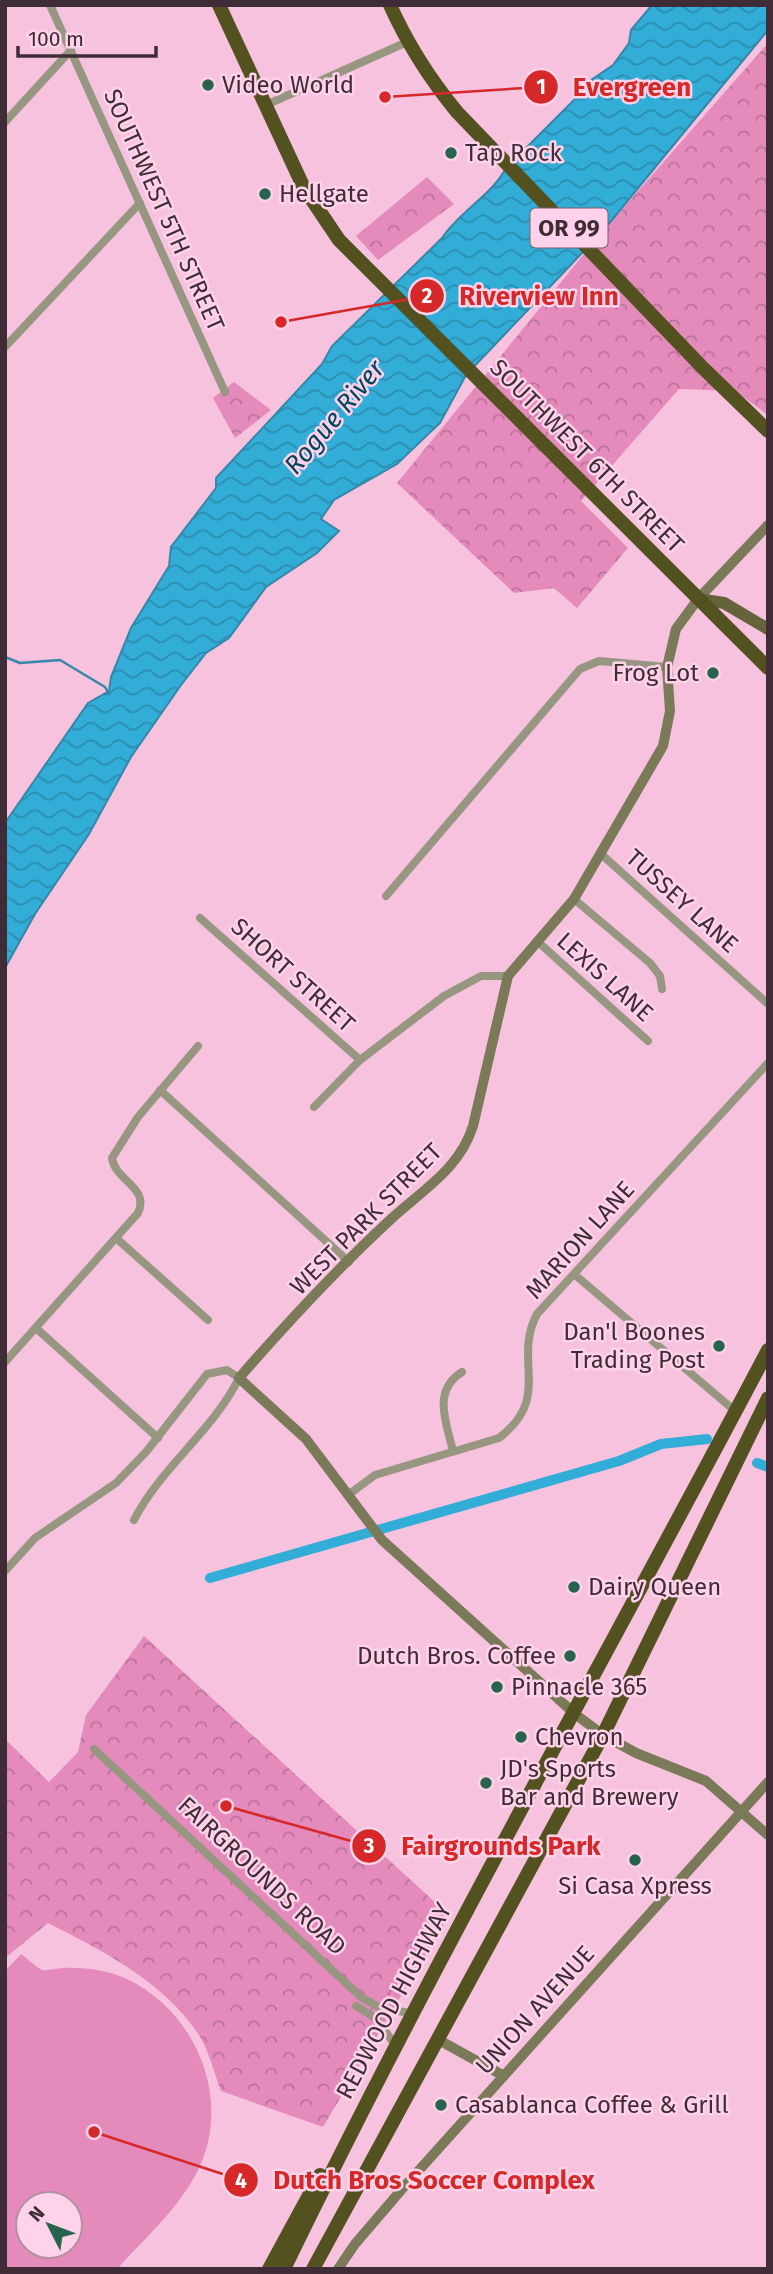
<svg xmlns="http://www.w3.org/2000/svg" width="773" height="2274" font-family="'Fira Sans',sans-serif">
<defs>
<pattern id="forest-crowns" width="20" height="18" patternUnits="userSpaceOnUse" patternTransform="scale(1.75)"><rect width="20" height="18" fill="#e48bbc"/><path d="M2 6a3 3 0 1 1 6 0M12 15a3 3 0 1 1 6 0" fill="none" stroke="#ba729a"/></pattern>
<pattern id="water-waves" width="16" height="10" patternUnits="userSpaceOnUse" patternTransform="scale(1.75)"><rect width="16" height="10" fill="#32add7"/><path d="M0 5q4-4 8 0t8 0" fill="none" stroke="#2c8daf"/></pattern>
</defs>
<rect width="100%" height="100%" fill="#f7c2de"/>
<!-- forest -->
<path fill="url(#forest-crowns)" d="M768 43V415L735 391 679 389 581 501 628 548 577 608 554 588 514 593 397 483 602 232Z
M427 177 454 204 378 260 356 236Z
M234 382 271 410 235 438 213 398Z
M144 1636 449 1915 323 2127 221 2091C214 2073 209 2051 199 2035 163 1981 103 1951 48 1923L5 1958V1739L49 1782 78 1752 86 1715Z"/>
<!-- pitch -->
<path fill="#e48bbc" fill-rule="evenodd" d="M21 1954C27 1958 36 1968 43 1970 48 1971 58 1968 64 1968 85 1967 107 1970 127 1979 198 2013 234 2103 196 2174 177 2210 144 2239 117 2269H5V1971ZM70 2204V2246H28V2204Z"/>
<!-- water -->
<path fill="url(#water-waves)" stroke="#3686a7" stroke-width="2" d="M652 5H768V30L602 232 466 375 440 423 397 464 334 500 321 519 339 531 317 553 266 587 229 638 206 653 181 685 131 757 89 834 35 914 5 968V823L88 703 109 691 111 677 131 628 169 566 171 547 216 488V478L322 364 332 346 442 238C460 211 492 195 506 168L577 97 581 87 613 65 629 43 631 30Z"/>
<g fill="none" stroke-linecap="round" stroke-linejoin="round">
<!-- stream -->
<path stroke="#3686a7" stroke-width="2.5" d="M5 657 20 663 60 660 105 687 109 694"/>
<!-- canal -->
<path stroke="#32add7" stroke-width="10" d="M757 1463 768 1467
M210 1578 619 1461 661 1444 707 1439"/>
<!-- street -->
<path stroke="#979781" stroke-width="8" d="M50 5 225 392
M266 105 407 42
M5 122 71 50
M5 347 140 203
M601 854 768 1004
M386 896 580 669 599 661 667 667
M574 899 650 963 660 976 662 989
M200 918 360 1060
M537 941 648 1041
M160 1090 349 1262
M314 1107 360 1060 444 996 481 976H508
M116 1238 208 1320
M574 1274 735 1411
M36 1328 158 1438
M5 1362 138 1213C150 1187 115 1181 112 1158L138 1117 198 1046
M453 1451C446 1422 432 1391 462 1372
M348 1495 375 1475 499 1438C553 1397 512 1361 537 1314L768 1063
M5 1571 35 1538 116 1483 146 1452 207 1374 227 1370 239 1378C213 1431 161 1467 134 1520
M94 1749 361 1997 382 2009 412 2013
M356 2006 377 2019 395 2045"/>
<!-- secondary -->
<path stroke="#7a7958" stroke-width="10" d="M768 525 698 599 676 629 667 667 670 711 663 746 574 899 508 976 473 1126C459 1170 422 1190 390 1220 337 1269 286 1324 239 1378L306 1439 382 1540 575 1714 603 1735 636 1753 706 1781 768 1835
M437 2039 504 2076
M338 2269 355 2244 403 2188 768 1782"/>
<!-- primary -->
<path stroke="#65633b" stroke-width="12" d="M698 599 724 603 768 629"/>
<!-- highway -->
<path stroke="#53511f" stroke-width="14" d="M219 5 304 188 339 240 768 668
M390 5C408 45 429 78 457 112L703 368 768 431
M269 2269 320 2175
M284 2269C435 1957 607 1656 768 1350
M313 2269 603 1735 768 1398"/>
</g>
<!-- markers -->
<g fill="#27634d" stroke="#fed3e9" stroke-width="2.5">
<circle cx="208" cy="85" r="7"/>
<circle cx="451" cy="153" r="7"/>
<circle cx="265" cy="194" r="7"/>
<circle cx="713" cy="673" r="7"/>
<circle cx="719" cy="1346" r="7"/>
<circle cx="574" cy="1587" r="7"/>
<circle cx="570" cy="1656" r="7"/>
<circle cx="497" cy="1687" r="7"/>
<circle cx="521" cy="1737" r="7"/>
<circle cx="486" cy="1783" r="7"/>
<circle cx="635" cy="1860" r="7"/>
<circle cx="441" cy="2105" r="7"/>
</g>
<g text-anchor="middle" stroke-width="5" stroke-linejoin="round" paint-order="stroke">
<!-- shield labels -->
<rect fill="#fed3e9" stroke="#795e6c" stroke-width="2" x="530.5" y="208.5" width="77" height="39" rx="5"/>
<g font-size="23" font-weight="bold" fill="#402c36">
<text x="569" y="236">OR 99</text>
</g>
<!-- poi labels -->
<g font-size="24" fill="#402c36" stroke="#fed3e9" text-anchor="start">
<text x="222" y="93">Video World</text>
<text x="465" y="161">Tap Rock</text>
<text x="279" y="202">Hellgate</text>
<text x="699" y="681" text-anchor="end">Frog Lot</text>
<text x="705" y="1340" text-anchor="end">Dan'l Boones<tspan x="705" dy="28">Trading Post</tspan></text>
<text x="588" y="1595">Dairy Queen</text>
<text x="556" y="1664" text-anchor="end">Dutch Bros. Coffee</text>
<text x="511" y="1695">Pinnacle 365</text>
<text x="535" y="1745">Chevron</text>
<text x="500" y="1777">JD's Sports<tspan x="500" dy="28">Bar and Brewery</tspan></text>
<text x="635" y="1894" text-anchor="middle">Si Casa Xpress</text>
<text x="455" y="2113">Casablanca Coffee &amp; Grill</text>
</g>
<!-- street labels -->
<g font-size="24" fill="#402c36" stroke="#fed3e9">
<text transform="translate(164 210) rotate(66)" y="8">SOUTHWEST 5TH STREET</text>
<text transform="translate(587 456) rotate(45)" y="8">SOUTHWEST 6TH STREET</text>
<text transform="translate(682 901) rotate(42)" y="8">TUSSEY LANE</text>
<text transform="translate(293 975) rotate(42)" y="8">SHORT STREET</text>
<text transform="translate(605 977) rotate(42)" y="8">LEXIS LANE</text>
<text transform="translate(366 1219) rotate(-45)" y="8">WEST PARK STREET</text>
<text transform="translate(580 1240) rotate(-48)" y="8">MARION LANE</text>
<text transform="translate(262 1876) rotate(43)" y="8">FAIRGROUNDS ROAD</text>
<text transform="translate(394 2001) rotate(-62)" y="8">REDWOOD HIGHWAY</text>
<text transform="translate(535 2010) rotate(-48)" y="8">UNION AVENUE</text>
</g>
<!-- water labels -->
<g font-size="26" font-style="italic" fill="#00475d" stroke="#fed3e9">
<text transform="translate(334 417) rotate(-50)" y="9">Rogue River</text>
</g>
</g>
<!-- callouts -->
<path fill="none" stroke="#d62828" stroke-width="2.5" d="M385 97L541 87M281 322L427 296M226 1806L369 1846M94 2132L241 2180"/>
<g fill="#d62828" stroke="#fed3e9" stroke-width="2.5">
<circle cx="385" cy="97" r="7"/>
<circle cx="281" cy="322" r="7"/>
<circle cx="226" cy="1806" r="7"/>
<circle cx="94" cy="2132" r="7"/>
<circle cx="541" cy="87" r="18"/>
<circle cx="427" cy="296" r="18"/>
<circle cx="369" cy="1846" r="18"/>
<circle cx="241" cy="2180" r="18"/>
</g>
<g font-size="21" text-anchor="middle" font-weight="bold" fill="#fff">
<text x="541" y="94">1</text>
<text x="427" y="303">2</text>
<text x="369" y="1853">3</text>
<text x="241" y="2188">4</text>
</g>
<g font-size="26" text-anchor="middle" font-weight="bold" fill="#d62828" stroke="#fed3e9" stroke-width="5" stroke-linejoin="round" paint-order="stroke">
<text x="632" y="96">Evergreen</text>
<text x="539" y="305">Riverview Inn</text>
<text x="501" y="1855">Fairgrounds Park</text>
<text x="434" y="2189">Dutch Bros Soccer Complex</text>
</g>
<!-- border -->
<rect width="773" height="2274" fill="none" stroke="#402c36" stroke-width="14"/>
<!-- north arrow -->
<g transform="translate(49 2225) rotate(312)"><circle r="33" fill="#fed3e9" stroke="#b290a1" stroke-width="2"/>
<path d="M0-5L12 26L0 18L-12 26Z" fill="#27634d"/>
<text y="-10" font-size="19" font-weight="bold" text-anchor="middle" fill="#402c36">N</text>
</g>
<!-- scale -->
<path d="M18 46v10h138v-10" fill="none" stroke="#402c36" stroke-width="3.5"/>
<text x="28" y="46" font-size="21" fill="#402c36" stroke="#fed3e9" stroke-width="5" paint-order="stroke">100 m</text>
</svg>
